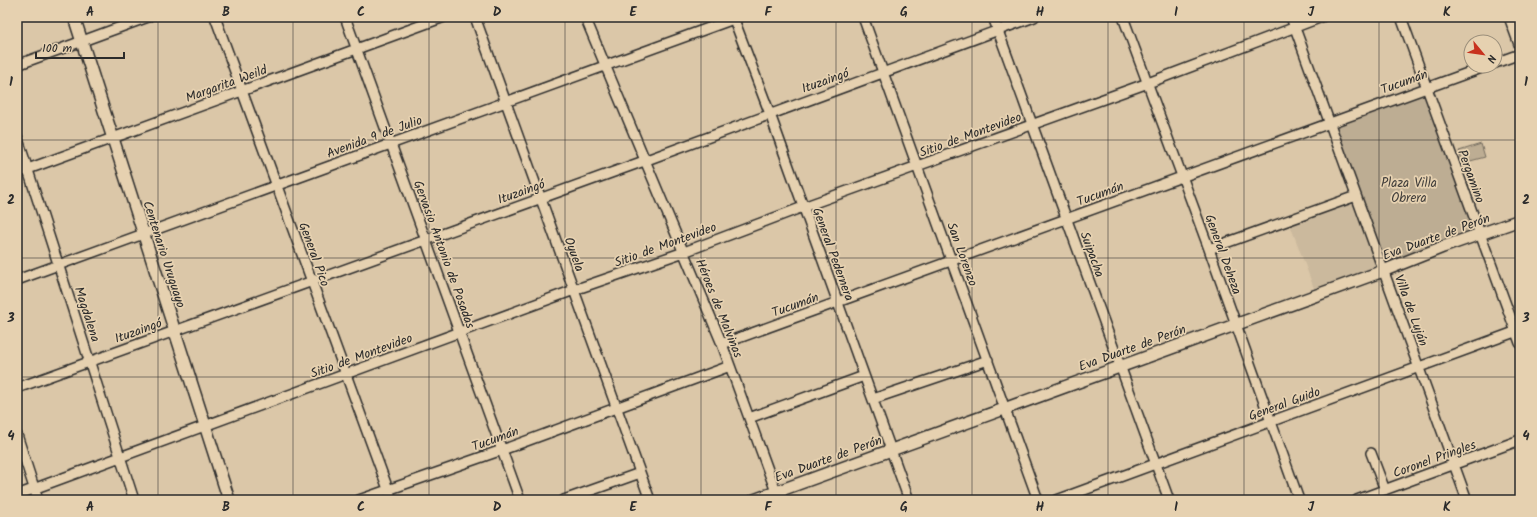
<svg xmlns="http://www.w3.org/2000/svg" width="1537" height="517" font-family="Kalam,sans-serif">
<rect width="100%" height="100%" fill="#dbc7a8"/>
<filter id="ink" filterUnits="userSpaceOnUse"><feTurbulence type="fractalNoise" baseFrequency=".025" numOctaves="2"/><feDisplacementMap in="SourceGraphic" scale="8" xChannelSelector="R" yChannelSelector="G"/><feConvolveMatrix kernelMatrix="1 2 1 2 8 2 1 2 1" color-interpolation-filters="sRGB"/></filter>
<g filter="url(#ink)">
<!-- built -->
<path fill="#cbb99d" d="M1355 199 1380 267 1315 291 1289 222Z"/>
<!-- green -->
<path fill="#bdad93" stroke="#746c5f" d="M1423 92 1475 230 1385 263 1335 126Z
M1481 144 1485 157 1463 163 1459 151Z"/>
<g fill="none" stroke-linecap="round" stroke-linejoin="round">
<defs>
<path id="minor" d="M215 17 392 500
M345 17 520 500
M475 17 650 500
M585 17 722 344 779 500
M733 17 770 114 909 500
M863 17 1038 500
M993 17 1169 500
M1123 17 1209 249 1299 500
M1291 17 1467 500
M1401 17 1520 343
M1509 17 1520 47
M1495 63 1520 54
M17 65 148 17
M17 136 134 500
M17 173 444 17
M1209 249 1356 196
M17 280 739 17
M722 344 1487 66
M17 388 644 161 1034 17
M873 399 988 360
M749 418 864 376
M17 435 38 500
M1371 453 1385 490
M17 495 574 290 684 252 803 207 1148 83 1322 17
M359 500 502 450 730 366
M564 500 640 473
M1057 500 1520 330
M1357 500 1520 440"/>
<path id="major" d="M74 17 229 500
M754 500 1383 271 1443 247 1520 220"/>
</defs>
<!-- minor casing -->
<use href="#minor" stroke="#2b2b2b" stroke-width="12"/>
<!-- major casing -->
<use href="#major" stroke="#2b2b2b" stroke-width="14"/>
<!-- minor -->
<use href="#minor" stroke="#e6d1b0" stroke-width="9"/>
<!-- major -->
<use href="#major" stroke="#e6d1b0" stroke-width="11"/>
</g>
</g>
<!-- grid -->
<path fill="none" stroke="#2b2b2b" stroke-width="1" stroke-opacity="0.55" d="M158 17V500M293 17V500M429 17V500M565 17V500M701 17V500M836 17V500M972 17V500M1108 17V500M1244 17V500M1379 17V500M17 140H1520M17 258H1520M17 377H1520"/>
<g text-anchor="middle" stroke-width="3.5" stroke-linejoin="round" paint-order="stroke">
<!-- street labels -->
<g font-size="13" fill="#2b2b2b" stroke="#e6d1b0">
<text transform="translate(825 80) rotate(-20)" y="5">Ituzaingó</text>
<text transform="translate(1404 81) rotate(-20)" y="5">Tucumán</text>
<text transform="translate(226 83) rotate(-20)" y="5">Margarita Weild</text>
<text transform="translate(970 134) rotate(-20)" y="5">Sitio de Montevideo</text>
<text transform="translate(374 136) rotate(-20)" y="5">Avenida 9 de Julio</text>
<text transform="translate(1472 176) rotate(70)" y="5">Pergamino</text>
<text transform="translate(521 191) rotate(-20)" y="5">Ituzaingó</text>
<text transform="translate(1100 193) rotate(-20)" y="5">Tucumán</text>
<text transform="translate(1436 236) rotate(-20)" y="5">Eva Duarte de Perón</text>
<text transform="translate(665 244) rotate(-20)" y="5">Sitio de Montevideo</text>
<text transform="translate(165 254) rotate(72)" y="5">Centenario Uruguayo</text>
<text transform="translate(315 254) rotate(70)" y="5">General Pico</text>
<text transform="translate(445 254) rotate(70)" y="5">Gervasio Antonio de Posadas</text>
<text transform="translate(575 254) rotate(70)" y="5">Oyuela</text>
<text transform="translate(834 254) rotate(70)" y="5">General Pedernera</text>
<text transform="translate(963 254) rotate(70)" y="5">San Lorenzo</text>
<text transform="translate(1093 254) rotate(70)" y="5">Suipacha</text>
<text transform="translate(1224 254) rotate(70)" y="5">General Deheza</text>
<text transform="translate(795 304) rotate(-20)" y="5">Tucumán</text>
<text transform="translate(720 308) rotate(68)" y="5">Héroes de Malvinas</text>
<text transform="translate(1412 310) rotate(70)" y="5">Villa de Luján</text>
<text transform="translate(88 314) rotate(72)" y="5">Magdalena</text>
<text transform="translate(138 330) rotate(-20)" y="5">Ituzaingó</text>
<text transform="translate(1132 347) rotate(-20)" y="5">Eva Duarte de Perón</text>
<text transform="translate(361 355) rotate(-20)" y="5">Sitio de Montevideo</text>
<text transform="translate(1284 403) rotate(-20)" y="5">General Guido</text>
<text transform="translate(495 438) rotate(-20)" y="5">Tucumán</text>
<text transform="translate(828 458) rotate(-20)" y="5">Eva Duarte de Perón</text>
<text transform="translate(1434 458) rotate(-20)" y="5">Coronel Pringles</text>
</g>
<!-- park labels -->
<g font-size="13" fill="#413e3b" stroke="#e6d1b0">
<text x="1409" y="187">Plaza Villa<tspan x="1409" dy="15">Obrera</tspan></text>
</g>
</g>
<!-- margin -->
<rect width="1537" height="517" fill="none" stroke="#e6d1b0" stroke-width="44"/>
<!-- north arrow -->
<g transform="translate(1483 54) rotate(119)"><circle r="19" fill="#e6d1b0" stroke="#9b8f7b"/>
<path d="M0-3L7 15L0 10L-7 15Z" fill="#c8321e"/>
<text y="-6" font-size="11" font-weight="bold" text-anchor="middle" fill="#2b2b2b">N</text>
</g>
<!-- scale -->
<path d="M36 52v6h88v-6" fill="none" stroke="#2b2b2b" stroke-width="2"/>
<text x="42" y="52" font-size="12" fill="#2b2b2b" stroke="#e6d1b0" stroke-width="3" paint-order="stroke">100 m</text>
<rect x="22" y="22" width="1493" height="473" fill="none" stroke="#2b2b2b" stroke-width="1.5"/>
<g font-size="13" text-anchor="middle" font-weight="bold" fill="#2b2b2b">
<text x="90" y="16">A</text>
<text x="226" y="16">B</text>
<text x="361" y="16">C</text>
<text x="497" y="16">D</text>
<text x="633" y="16">E</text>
<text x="768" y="16">F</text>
<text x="904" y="16">G</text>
<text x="1040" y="16">H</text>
<text x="1176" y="16">I</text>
<text x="1311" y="16">J</text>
<text x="1447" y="16">K</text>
<text x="11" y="86">1</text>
<text x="1526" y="86">1</text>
<text x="11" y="204">2</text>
<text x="1526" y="204">2</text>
<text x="11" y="322">3</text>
<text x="1526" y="322">3</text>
<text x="11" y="440">4</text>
<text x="1526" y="440">4</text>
<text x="90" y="511">A</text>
<text x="226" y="511">B</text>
<text x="361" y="511">C</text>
<text x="497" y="511">D</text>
<text x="633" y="511">E</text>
<text x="768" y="511">F</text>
<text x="904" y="511">G</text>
<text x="1040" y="511">H</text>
<text x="1176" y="511">I</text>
<text x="1311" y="511">J</text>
<text x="1447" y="511">K</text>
</g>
</svg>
